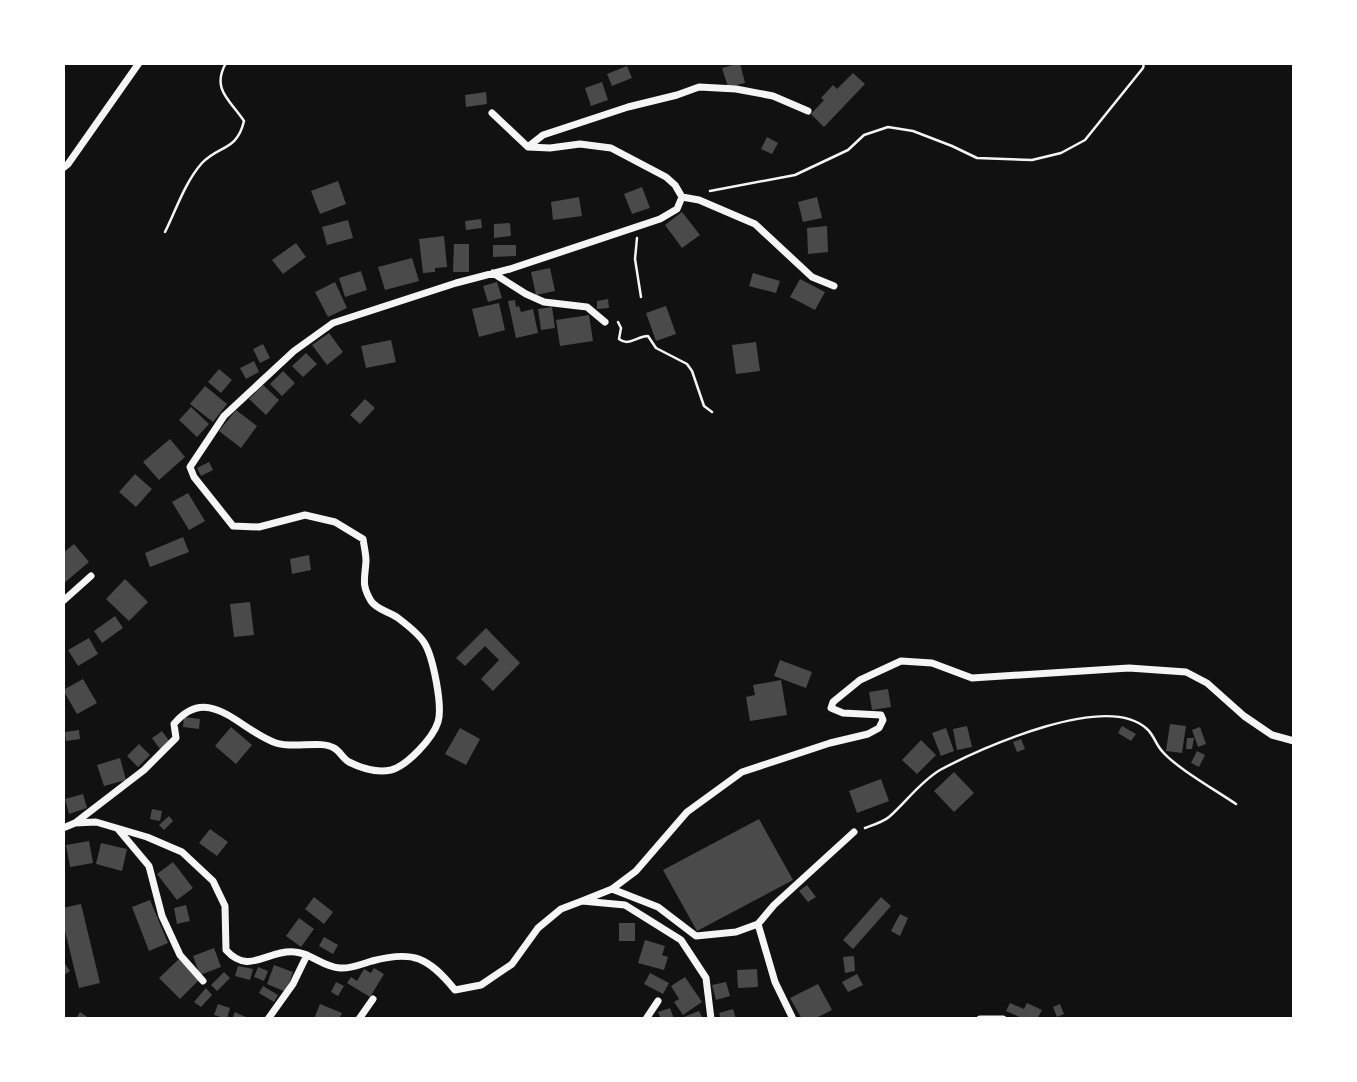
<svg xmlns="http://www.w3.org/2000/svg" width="1357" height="1082" font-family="'Work Sans',sans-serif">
<rect width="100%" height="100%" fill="#111"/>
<!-- building -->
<path fill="#4a4a4a" d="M740 63 745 83 728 87 722 68Z
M627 66 632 78 612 86 607 74Z
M853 73 865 84 824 127 811 114 824 100 821 98 833 85 837 89Z
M602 82 608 100 591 106 585 88Z
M486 92 487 104 466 107 465 95Z
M767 137 778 143 772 154 761 149Z
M338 181 346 204 320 214 311 191Z
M642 187 650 208 632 214 624 194Z
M579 197 582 216 553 220 551 202Z
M817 197 822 218 803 222 798 202Z
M682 212 700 235 682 248 665 225Z
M481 219 482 228 466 230 465 221Z
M348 220 353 238 327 245 322 227Z
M510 223 511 236 494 238V224Z
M827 226 828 252 808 254 807 228Z
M444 236 447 267 435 268V272L423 273 419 239Z
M296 243 306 257 283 274 272 260Z
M454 244H469V272H453Z
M493 245H516V256L493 257Z
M412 258 419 281 385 290 378 267Z
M550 268 555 291 536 295 531 272Z
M361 271 367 290 345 297 339 278Z
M753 273 780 281 776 293 749 286Z
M800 279 825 292 815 310 790 297Z
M335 282 347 308 328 317 315 292Z
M497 282 502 298 488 302 483 286Z
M608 299 609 308 597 309V301Z
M515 300 516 307 519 306 521 312 533 309 538 333 516 338 508 301Z
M499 303 505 330 479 337 472 309Z
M666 306 676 334 656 341 646 313Z
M552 307 555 328 541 330 538 309Z
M589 315 593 341 560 346 556 320Z
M329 333 343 352 327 365 312 345Z
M391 340 396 362 366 368 361 346Z
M756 342 760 371 736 374 732 345Z
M263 344 270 358 260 363 253 349Z
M306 353 317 364 303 377 292 366Z
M254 361 259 372 246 379 240 368Z
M219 369 232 380 221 393 208 382Z
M283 371 295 383 282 396 270 384Z
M263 385 279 400 266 415 249 399Z
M205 386 227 404 213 422 190 404Z
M365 399 375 408 360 424 350 415Z
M191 407 209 424 197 437 179 420Z
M236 410 257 426 241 448 219 431Z
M170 439 185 457 159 480 143 462Z
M209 462 213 470 201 476 197 468Z
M135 474 152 489 136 507 119 492Z
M188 493 205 521 189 530 172 502Z
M183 537 189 552 150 567 145 553Z
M74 544 89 562 63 584V553Z
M309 555 311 570 292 574 290 559Z
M125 579 148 602 129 621 106 599Z
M250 602 254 635 234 637 230 604Z
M115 616 123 628 102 643 94 631Z
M486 628 520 663 493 691 481 679 499 660 485 646 465 666 456 658Z
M89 638 98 654 78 666 68 650Z
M780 660 812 672 806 688 774 676Z
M83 679 97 703 77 714 63 690Z
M781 680 787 715 750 721 746 697 755 695 753 685Z
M888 689 891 707 872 710 869 692Z
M184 717 200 719 199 729 183 727Z
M1170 724 1186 726 1182 753 1166 751Z
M967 726 972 747 957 750 953 729Z
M1122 726 1136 734 1131 741 1118 733Z
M231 727 252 745 236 764 215 746Z
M1200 727 1206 744 1198 747 1192 730Z
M460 728 480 739 466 765 445 754Z
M946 728 954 751 941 756 932 733Z
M79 730 80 739 66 741 65 732Z
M162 731 170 742 160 749 152 738Z
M1187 738H1194L1192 749H1186Z
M1021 739 1025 749 1017 752 1013 742Z
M921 740 936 755 917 774 902 760Z
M139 744 150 755 138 767 127 756Z
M1197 751 1205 755 1199 767 1191 763Z
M120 758 126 780 104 786 97 765Z
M954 772 974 793 954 812 934 791Z
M881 779 889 801 857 813 849 791Z
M83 794 87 808 69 814 65 799Z
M152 809 162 811 160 821 150 819Z
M169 816 173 821 164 830 159 825Z
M759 819 793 880 697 931 663 870Z
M210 829 228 842 217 856 199 843Z
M89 841 93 863 70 867 66 845Z
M101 843 127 849 122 871 96 864Z
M173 862 193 888 177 900 157 874Z
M807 885 816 897 808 902 799 891Z
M314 897 333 912 324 924 305 909Z
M881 897 891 906 853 949 843 940Z
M150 900 168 943 149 951 132 907Z
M81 904 100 983 79 988 63 923V908Z
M186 905 190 921 177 924 174 908Z
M900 914 908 918 900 936 891 931Z
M299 918 314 929 301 947 286 936Z
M619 923H635V941H619Z
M324 937 338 945 333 954 319 946Z
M645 940 665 946 662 955 668 957 664 970 638 963Z
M214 948 221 967 200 975 193 956Z
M854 956 855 971 845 973 843 957Z
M179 959 199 980 180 999 159 978Z
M63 961 70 971 63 976Z
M274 965 293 972 286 992 267 984Z
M238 966 253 969 250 980 235 976Z
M258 967 268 971 264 981 254 977Z
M374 968 384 974 370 997 347 983 351 977 357 981 364 969 371 973Z
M757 969 758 987 738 988 737 970Z
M224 972 230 978 217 991 211 985Z
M650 973 669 983 663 994 644 984Z
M857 974 863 985 848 992 842 982Z
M685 977 702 1002 683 1015 674 1002 679 999 671 986Z
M336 982 344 986 338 996 331 992Z
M726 982 730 996 716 1000 712 985Z
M818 984 832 1010 814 1019H802L790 998Z
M263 986 278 995 274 1002 259 993Z
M206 988 212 995 201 1007 194 1002Z
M1010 1003 1024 1009 1027 1003 1042 1010 1037 1019H1024L1006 1011Z
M218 1004 230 1008 227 1019 214 1015Z
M320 1004 342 1013 339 1019H314Z
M1060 1004 1064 1014 1057 1017 1053 1007Z
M670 1008 674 1019H661L658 1012Z
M733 1009 736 1019H721L719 1013Z
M699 1011 703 1019H679Z
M80 1012 90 1019H76Z
M235 1012 250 1019H232Z"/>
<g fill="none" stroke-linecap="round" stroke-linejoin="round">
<!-- path -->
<path stroke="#f5f5f5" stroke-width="2.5" d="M710 191 795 175 848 150 864 135 888 127 913 131 952 146 977 158 1032 160 1061 153 1085 140 1143 68 1144 63
M165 232C176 210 185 182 202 163 219 145 237 151 244 121 230 100 211 89 226 63
M637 238 635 259 641 297
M618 322 621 328 619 339C629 347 637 336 648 336L656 348 687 364 692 371 704 406 712 412
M865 828C873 825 883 822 889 817 906 802 920 782 940 770 981 748 1107 691 1147 729 1154 735 1156 745 1162 751 1175 767 1217 791 1236 804"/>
<!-- minor -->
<path stroke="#f5f5f5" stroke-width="7" d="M529 146 543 135 628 107 677 95 699 87 736 89 773 96 808 111
M63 168 68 164 139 63
M682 197 699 200 755 224 812 277 834 286
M493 273 526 294 544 302 587 307 605 322
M63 601 91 576
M75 823 144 770 176 738 174 724C209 682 240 731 276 743 293 749 321 740 334 748 340 751 343 759 349 762 361 768 377 773 391 770 407 766 433 738 438 722 443 706 433 658 425 644 420 635 406 624 398 618 390 612 377 610 371 601 361 584 365 579 366 561 366 554 364 546 363 539L335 522 305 515 259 527 233 526 194 477 190 467 224 416 294 351 333 323 456 283 510 269 660 219 677 209 682 197 675 185 666 177 611 148 580 144 550 148 528 147 492 113
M63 828 75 823 96 822 147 837 182 852 213 881 225 906 226 950C249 976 268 949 295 952 311 953 323 967 340 968 350 969 362 964 372 961 413 950 428 957 455 990L481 985 512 964 538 928 561 909 582 901 625 905 681 940 706 978 711 1019
M118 829 149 866 162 916 180 955 203 981
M612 889 658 907 696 936 736 932 758 924 774 905 854 832
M582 901 612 889 636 871 687 812 742 772 830 743 868 734 879 728 883 720 881 715 843 713 831 708 833 702 860 680 901 661 932 663 972 678 1129 668 1186 672 1207 683 1244 716 1272 735 1294 741
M758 924 775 982 793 1019
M268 1019 293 984 307 955
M359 1019 373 999
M646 1019 658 1001
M980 1019H1003"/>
</g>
<!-- border -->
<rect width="1357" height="1082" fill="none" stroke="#ffffff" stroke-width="130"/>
</svg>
